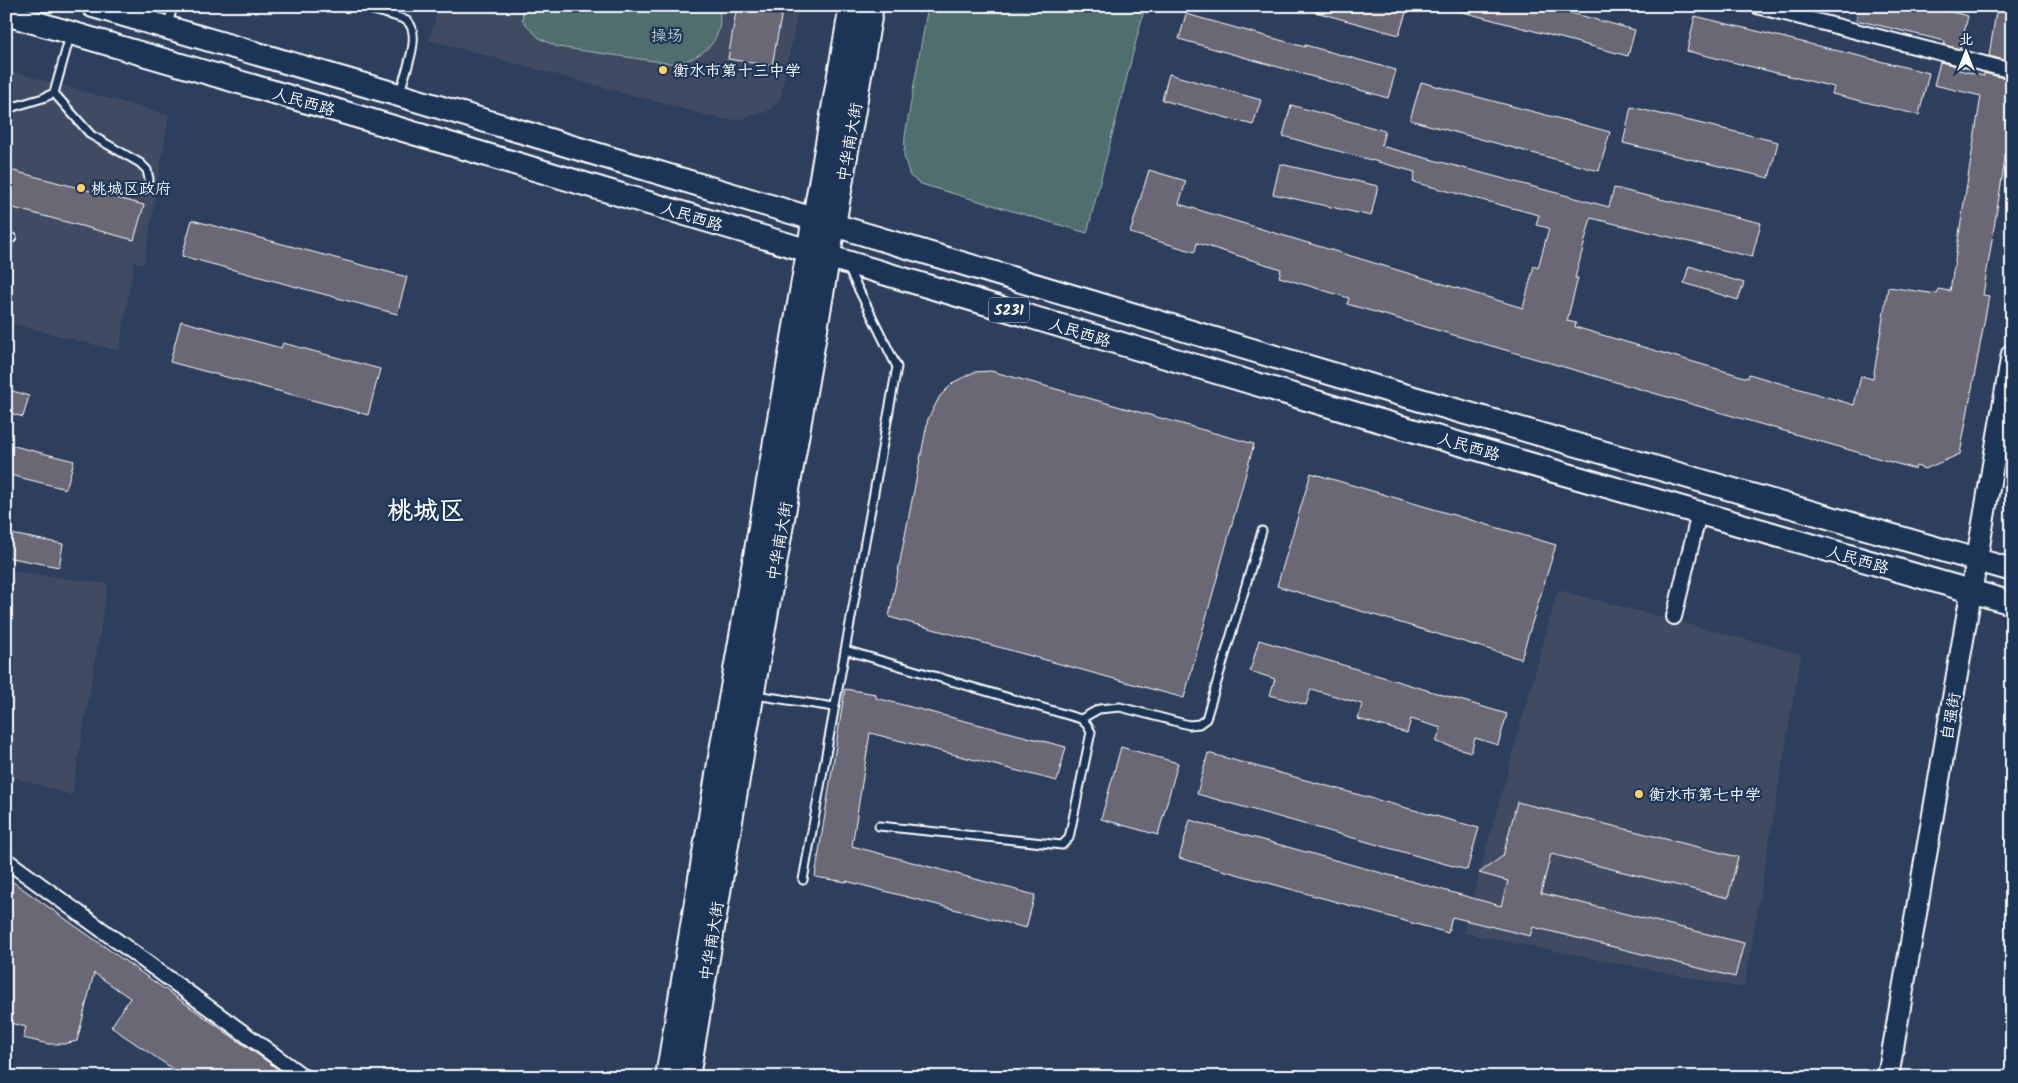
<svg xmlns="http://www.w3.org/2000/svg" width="2018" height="1083" font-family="Kalam,'LXGW WenKai TC',sans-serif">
<rect width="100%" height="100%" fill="#2d3f5d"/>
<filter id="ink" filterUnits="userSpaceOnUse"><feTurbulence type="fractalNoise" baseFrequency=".02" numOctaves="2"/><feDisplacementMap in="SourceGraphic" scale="10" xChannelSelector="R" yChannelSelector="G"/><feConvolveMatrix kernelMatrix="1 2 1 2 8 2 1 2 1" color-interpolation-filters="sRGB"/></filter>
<g filter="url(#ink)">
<!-- built -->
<path fill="#404b64" d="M439 6H799L780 100 766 112 738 120 720 119 429 40Z
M6 70 169 115 144 264 134 262 119 351 6 322Z
M6 570 108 584 72 795 6 775Z
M1558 590 1801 654 1744 988 1463 933Z"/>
<!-- green -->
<path fill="#4f6e6d" stroke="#a7b6b6" d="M522 6H718C727 39 703 58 675 64L558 47 539 38 523 21Z
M928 6H1145L1087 233 921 184 910 176 904 156 905 136Z"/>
<!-- building -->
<path fill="#6b6874" stroke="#fff" d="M737 6H783L772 66 728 59Z
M1312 6H1408L1399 35 1312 11Z
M1460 6H1545L1635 30 1628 56 1459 11Z
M1859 6H1928L1968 16 1960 49 1944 45 1945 41 1856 20Z
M1997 6H2012V62L1989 56Z
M1186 14 1305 47V45L1396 70 1388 98 1179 39Z
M1695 16 1929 73 1919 115 1832 94 1834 87 1687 51Z
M1940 62 1956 66 1955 69 1984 76V73L2012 80V117L1983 295 1989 296 1960 454 1925 469 1916 466 1915 469 1347 304 1349 298 1279 277 1281 269 1197 243 1195 252 1130 233 1149 170 1186 181 1179 204 1523 308 1534 266 1538 268 1549 228 1536 225 1539 215 1413 182 1415 172 1283 136 1291 105 1385 131 1381 146 1609 207 1614 188 1761 223 1752 257 1591 218 1575 278H1578L1567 321 1576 323 1575 327 1748 378 1749 374 1854 405 1861 376 1873 379 1888 287 1937 294 1938 289 1950 291 1981 96 1934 85Z
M1169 74 1261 100 1253 125 1162 100Z
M1421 82 1610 132 1599 171 1410 120Z
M1631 107 1778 142 1769 178 1623 143Z
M1280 164 1378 186 1371 216 1273 194Z
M6 169 144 205 134 240 6 206Z
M192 220 407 277 397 314 182 256Z
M1689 266 1744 283 1738 300 1684 283Z
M181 321 281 348 283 343 380 369 368 415 170 362Z
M991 371 1254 444 1184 698 889 617 928 419 940 396 954 382 974 372Z
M6 389 29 396 23 417 6 412Z
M6 444 74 461 66 489 6 474Z
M1311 473 1556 545 1521 659 1277 586Z
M6 533 63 544 59 567 6 557Z
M1259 640 1507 714 1498 745 1475 738 1471 752 1436 742 1441 728 1411 719 1407 733 1358 719 1362 704 1311 689 1306 705 1270 695 1275 679 1250 671Z
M845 689 876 694V698L1066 747 1057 781 870 733 852 846 1035 895 1026 928 846 881V882L815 877Z
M1121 747 1178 763 1158 835 1101 819Z
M1208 753 1479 828 1467 870 1197 794Z
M1517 802 1738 857 1728 898 1551 854 1541 893 1744 943 1735 977 1533 927 1530 936 1452 917 1448 933 1179 858 1190 820 1501 906 1508 881 1479 873 1503 856Z
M6 877 268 1062 289 1077H185L111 1027 130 998 94 973 77 1041 64 1044H48L23 1038 26 1027 6 1022Z"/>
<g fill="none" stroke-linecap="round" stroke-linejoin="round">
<defs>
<path id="lane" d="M358 6C367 9 401 16 407 21 423 34 404 75 400 92
M168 25 173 6
M54 93 91 135 140 163 147 170 149 179
M6 109 43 98 54 93 70 36
M6 237 12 238
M845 650 1081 719 1087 725 1091 732 1069 838 1062 845 879 826
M755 695 834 707
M1081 719 1099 709 1120 707 1189 725 1199 724 1206 719 1262 531
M803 880 897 367 848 268"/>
<path id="street" d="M1757 6 2012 71
M1674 617 1699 513
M6 860 304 1077"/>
<path id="secondary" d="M1888 1077 2012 354"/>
<path id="primary" d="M93 6 392 93 1386 390 2012 570
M6 14 383 124 1377 420 2012 603
M667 1077 722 745 851 6
M688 1077 743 749 872 6"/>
</defs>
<!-- lane casing -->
<use href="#lane" stroke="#fff" stroke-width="11"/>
<!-- street casing -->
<use href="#street" stroke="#fff" stroke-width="18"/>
<!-- secondary casing -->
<use href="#secondary" stroke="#fff" stroke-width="24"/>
<!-- primary casing -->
<use href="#primary" stroke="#fff" stroke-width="26"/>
<!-- lane -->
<use href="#lane" stroke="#1d3557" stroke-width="7"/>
<!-- street -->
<use href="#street" stroke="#1d3557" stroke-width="14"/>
<!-- secondary -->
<use href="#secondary" stroke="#1d3557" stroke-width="20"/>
<!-- primary -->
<use href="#primary" stroke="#1d3557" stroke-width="22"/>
</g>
</g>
<!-- markers -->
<g fill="#ffd166" stroke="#1d3557" stroke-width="2">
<circle cx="663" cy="70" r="5"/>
<circle cx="81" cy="188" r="5"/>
<circle cx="1639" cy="794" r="5"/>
</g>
<g text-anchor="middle" stroke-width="4.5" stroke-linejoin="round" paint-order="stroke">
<!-- shield labels -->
<rect fill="#1d3557" stroke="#bbc2cd" stroke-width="1" x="989" y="297.5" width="40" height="25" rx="4"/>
<g font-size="15" font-weight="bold" fill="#fff">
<text x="1009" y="315">S231</text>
</g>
<!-- park labels -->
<g font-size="16" fill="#b9c5c5" stroke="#1d3557">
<text x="667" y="41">操场</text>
</g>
<!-- poi labels -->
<g font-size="16" fill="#fff" stroke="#1d3557" text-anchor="start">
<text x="673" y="76">衡水市第十三中学</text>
<text x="91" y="194">桃城区政府</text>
<text x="1649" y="800">衡水市第七中学</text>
</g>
<!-- street labels -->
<g font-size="16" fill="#fff" stroke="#1d3557">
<text transform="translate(304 101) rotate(16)" y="6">人民西路</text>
<text transform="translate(849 142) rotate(-80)" y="6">中华南大街</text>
<text transform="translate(692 216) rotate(17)" y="6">人民西路</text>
<text transform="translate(1080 332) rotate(17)" y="6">人民西路</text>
<text transform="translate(1469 446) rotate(16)" y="6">人民西路</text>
<text transform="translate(779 541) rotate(-80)" y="6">中华南大街</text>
<text transform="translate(1858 559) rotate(16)" y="6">人民西路</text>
<text transform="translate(1950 716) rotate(-80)" y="6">自强街</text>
<text transform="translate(711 941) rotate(-81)" y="6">中华南大街</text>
</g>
<!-- town labels -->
<g font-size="26" font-weight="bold" fill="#fff" stroke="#1d3557">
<text x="426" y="519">桃城区</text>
</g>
</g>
<!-- margin -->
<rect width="2018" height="1083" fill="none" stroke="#1d3557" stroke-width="25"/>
<rect x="12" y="12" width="1993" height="1058" fill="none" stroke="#fff" stroke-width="2" filter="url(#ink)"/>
<!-- north arrow -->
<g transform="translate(1966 52)" stroke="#1d3557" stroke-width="4" paint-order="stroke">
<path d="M0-4L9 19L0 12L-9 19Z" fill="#ffffff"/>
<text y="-8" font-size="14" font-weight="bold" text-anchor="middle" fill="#ffffff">北</text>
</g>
</svg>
